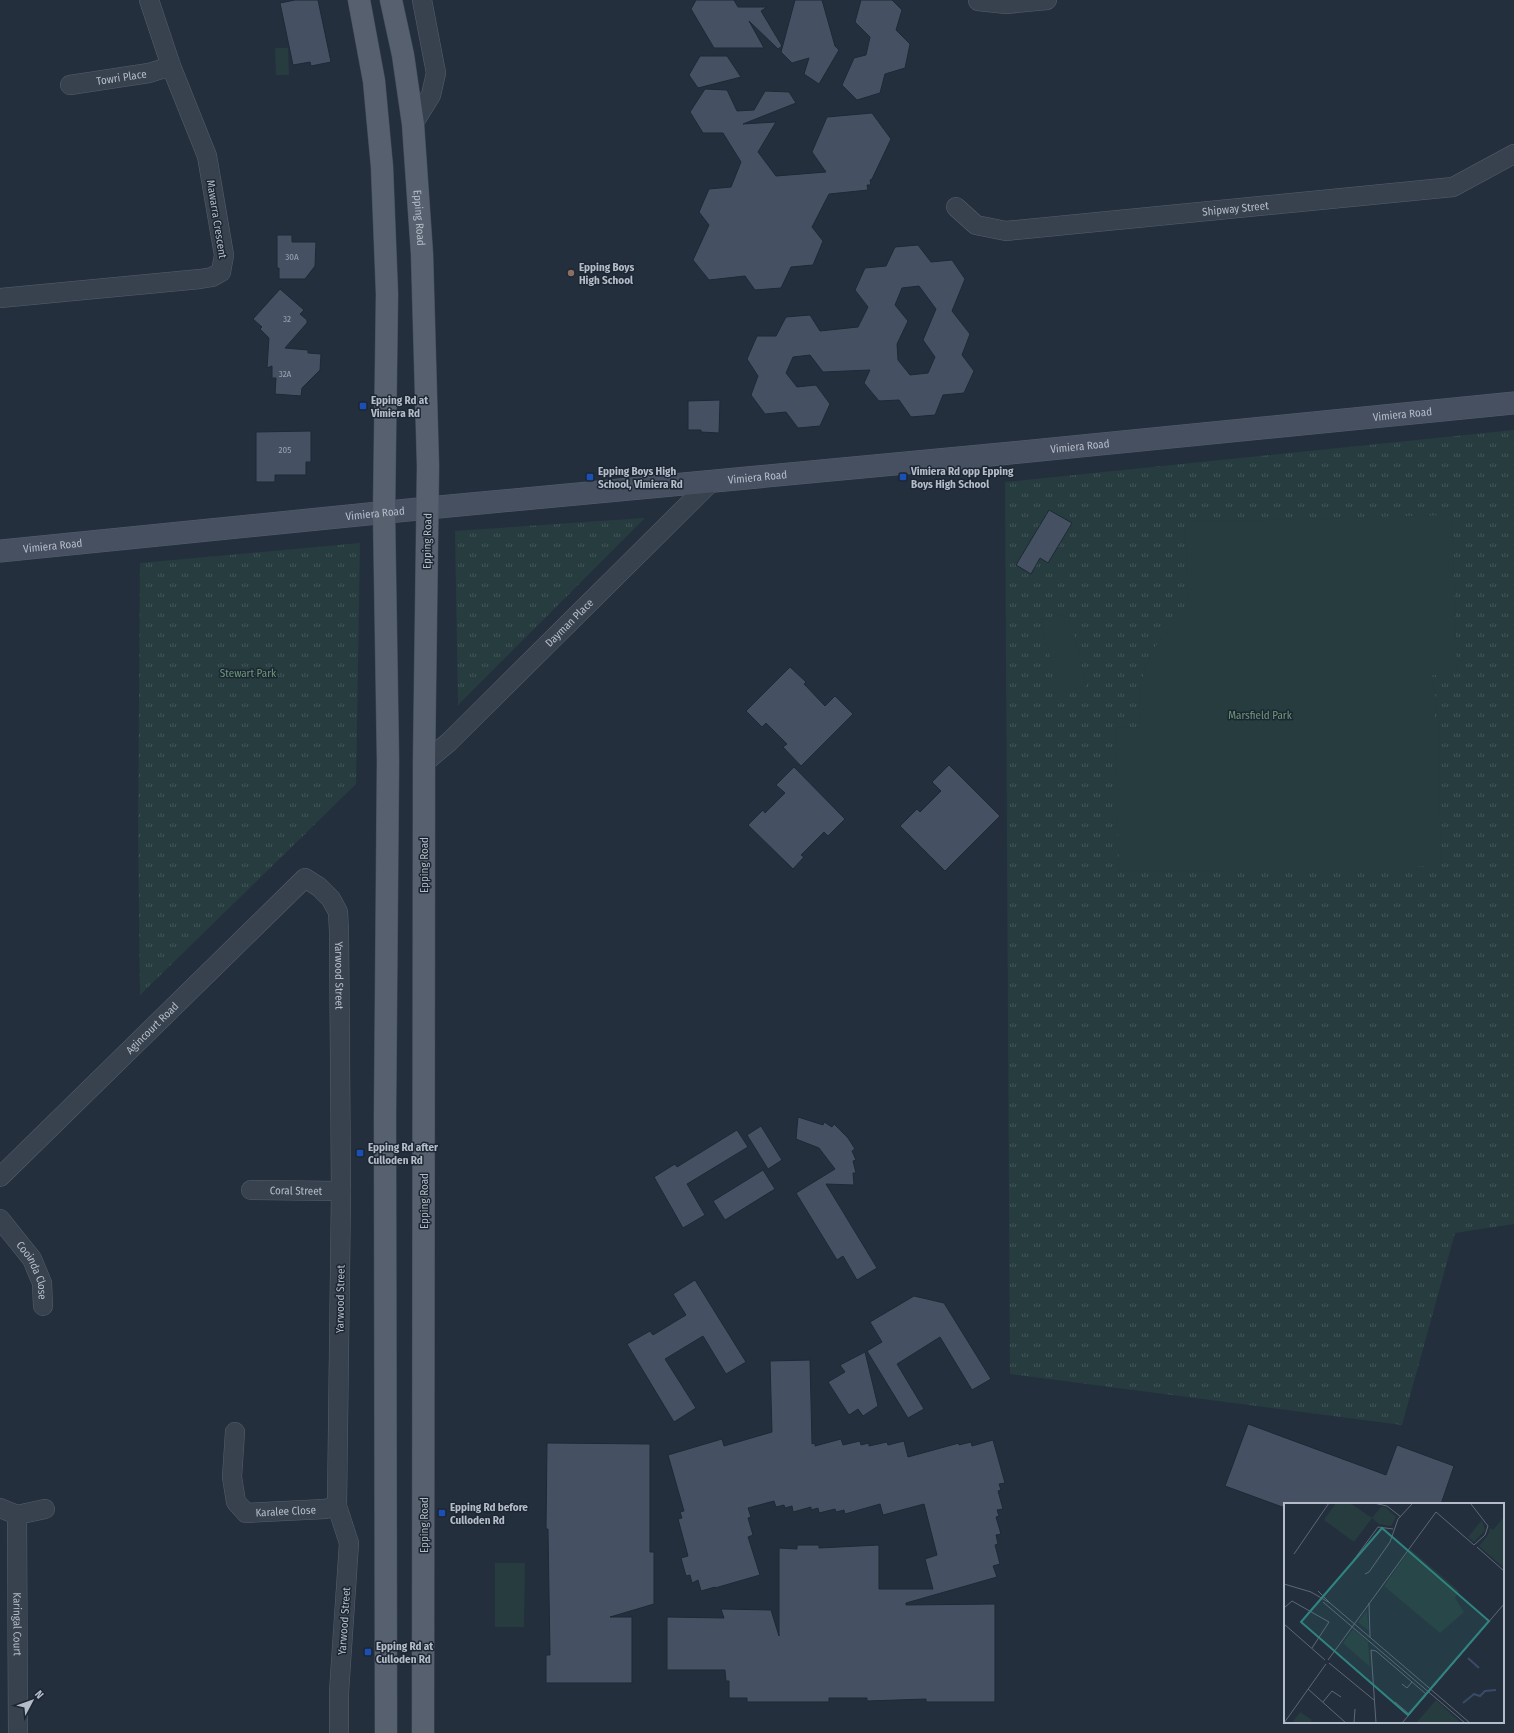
<svg xmlns="http://www.w3.org/2000/svg" width="1514" height="1733" font-family="'Fira Sans Condensed',sans-serif">
<defs>
<pattern id="park-tufts" width="24" height="20" patternUnits="userSpaceOnUse"><rect width="24" height="20" fill="#263c3f"/><path d="M3 7l-1-3M5 7V3M7 7l1-3M15 17l-1-3M17 17v-4M19 17l1-3" fill="none" stroke="#435659"/></pattern>
</defs>
<rect width="100%" height="100%" fill="#242f3e"/>
<!-- park -->
<path fill="url(#park-tufts)" d="M1514 430V1224L1455 1233 1402 1425 1010 1374 1005 482Z
M645 518 458 705 455 531Z
M360 543 356 784 140 995 138 836 140 563Z"/>
<!-- pitch -->
<path fill="#263c3f" d="M275 48H288L289 75H276Z
M1452 515 1457 674 1432 675 1436 700 1434 721H1438L1441 866 1119 872 1116 728 1142 727C1132 684 1152 636 1188 612L1185 522Z
M1068 613 1087 686 1060 693 1040 620Z
M495 1563H525L524 1627H495Z"/>
<!-- building -->
<path fill="#455162" stroke="#1f2835" fill-rule="evenodd" d="M295 0H318L331 62 311 66 310 62 293 65 280 3Z
M696 0H734L738 7H767L761 11 782 46 778 49 749 21 764 48H714L691 9Z
M795 0H822L835 46 839 50 819 84 804 74 809 58 792 63 781 52Z
M861 0H892L902 10 896 30 910 44 905 68 885 74 880 93 857 100 842 85 854 58 866 55 870 37 855 22Z
M700 56H727L741 77 698 88 689 75Z
M705 89 727 90 737 111 754 110 765 91 789 92 796 103 743 124 776 122 758 152 776 176 826 172 812 152 827 117 872 113 891 139 872 179 870 180 871 185H867L868 190 829 194 812 227 823 241 813 265 791 267 781 288 755 290 745 276 709 280 693 260 709 225 699 212 709 189 731 187 741 162 723 133H703L690 112Z
M277 235H292V242H316L315 266 305 279H279V268H277Z
M918 245 931 262 952 260 965 279 952 311 970 334 962 355 974 371 964 393 943 395 935 415 911 417 899 400 879 401 864 383 870 370 823 372 810 355 793 357 786 373 797 387 816 385 830 404 820 426 798 428 786 412 765 414 751 395 758 376 747 359 757 336H776L786 317 810 315 820 331 858 327 868 307 855 290 865 268 886 266 895 247ZM919 286 936 309 923 340 935 357 928 373 910 375 898 360 897 344 908 321 895 305 902 288Z
M280 289 304 310 300 314 307 320V323L285 348 308 350V353L321 354 320 370 302 388 301 396 275 394 276 378H272V366L267 368 269 338 260 329 262 327 253 319Z
M720 400 719 433 701 432V430H688V401Z
M311 431V462H306V475H275V482H256V432Z
M1049 510 1072 523 1048 563 1040 558 1031 574 1016 565Z
M790 667 806 682 804 684 825 706 835 696 853 714 801 766 783 747 787 744 766 723 762 727 746 711Z
M949 765 1000 816 945 871 900 826 917 809 920 812 941 791 932 782Z
M794 767 845 819 828 836 824 832 801 855 804 857 793 869 748 825 763 810 765 813 785 793 776 785Z
M798 1117 823 1125 824 1122 832 1127 834 1124 848 1138 855 1149 852 1151 856 1160 853 1161 856 1173H853L854 1185 826 1184 877 1268 857 1280 843 1256 837 1260 796 1193 835 1169 819 1148 796 1139Z
M761 1126 782 1160 768 1169 747 1135Z
M737 1130 748 1147 687 1184 705 1215 683 1228 654 1177 675 1164 677 1167Z
M763 1170 775 1189 725 1220 713 1201Z
M695 1280 746 1362 726 1374 703 1336 665 1359 696 1408 674 1422 627 1344 650 1331 653 1335 686 1315 673 1294Z
M914 1296 944 1303 991 1379 972 1390 940 1337 897 1364 924 1409 908 1418 867 1351 882 1342 870 1322Z
M865 1352 878 1406 863 1416 858 1409 849 1415 828 1382 845 1372 840 1365Z
M810 1360 812 1444 815 1443V1446L841 1439 843 1445 860 1441 861 1445 869 1443V1446L887 1442 888 1445 904 1441 908 1457 959 1443V1445L971 1442 972 1446 993 1440 1005 1483 999 1484 1001 1490 998 1491 1003 1509 997 1510 999 1516 996 1517 1001 1534 996 1535 998 1544 995 1545 1000 1564 993 1566 997 1577 906 1603V1605L995 1604V1702H926V1699L867 1701V1698H829V1702H747V1698H729V1681H726L725 1670H667V1617L724 1618 721 1609 771 1610 779 1636V1548L797 1549V1545H819V1548L879 1545V1589H933L925 1559 937 1555 924 1504 883 1515 880 1504 845 1514 844 1510 836 1512 835 1509 819 1513 818 1508 811 1510V1507L793 1512 792 1506 785 1508 784 1505 776 1507 774 1501 748 1508 751 1517 748 1518 753 1535 748 1537 760 1575 715 1588V1587L701 1591 698 1580 692 1583 690 1575 686 1576 681 1558 688 1556 678 1519 682 1518 680 1512 684 1511 668 1455 722 1439 724 1446 772 1432 770 1361Z
M1248 1424 1386 1475 1397 1445 1454 1466 1441 1504H1285V1508L1225 1486Z
M547 1443 650 1444V1552H654V1604L610 1617H632V1683H546V1655H550L548 1529H546Z"/>
<g fill="none" stroke-linecap="round" stroke-linejoin="round">
<defs>
<g id="street">
<path d="M978 1 1006 4 1047 0"/>
<path id="s1" d="M70 85 149 73 171 66"/>
<path d="M413 124 431 95 436 73 422 0"/>
<path id="s2" d="M956 207 976 225 1006 231 1453 187 1514 154"/>
<path d="M0 298 200 279 212 277 221 272 224 255 207 156 171 66 149 0"/>
<path id="s3" d="M424 763 449 742 713 480"/>
<path id="s4" d="M0 1177 305 878 319 887 331 899 338 912 339 931 341 1191 337 1506 349 1543 339 1692V1733"/>
<path id="s5" d="M251 1190 341 1191"/>
<path id="s6" d="M0 1219 32 1259 42 1283 43 1306"/>
<path id="s7" d="M235 1432 232 1477 236 1502 246 1513 325 1509 337 1506"/>
<path d="M0 1508 17 1515 45 1509"/>
<path id="s8" d="M17 1515 18 1733"/>
</g>
<g id="secondary">
<path id="s9" d="M0 551 428 508 1001 454 1514 403"/>
</g>
<g id="primary">
<path d="M359 0 374 81 382 167 387 294 384 513 388 761 385 1117 386 1733"/>
<path id="s10" d="M391 0 403 55 413 124 422 254 428 466 424 763 423 1733"/>
</g>
</defs>
<!-- street casing -->
<use href="#street" stroke="#565f6c" stroke-width="20"/>
<!-- secondary casing -->
<use href="#secondary" stroke="#565f6c" stroke-width="23"/>
<!-- primary casing -->
<use href="#primary" stroke="#414a57" stroke-width="23"/>
<!-- street -->
<use href="#street" stroke="#38414e" stroke-width="19"/>
<!-- secondary -->
<use href="#secondary" stroke="#465061" stroke-width="22"/>
<!-- primary -->
<use href="#primary" stroke="#56606e" stroke-width="22"/>
</g>
<!-- markers -->
<circle fill="#8d6e63" stroke="#1d2633" stroke-width="1.5" cx="571" cy="273" r="4"/>
<g fill="#1a4fb4" stroke="#1d2633" stroke-width="1.5">
<rect x="359" y="402" width="8" height="8" rx="2"/>
<rect x="586" y="473" width="8" height="8" rx="2"/>
<rect x="899" y="473" width="8" height="8" rx="2"/>
<rect x="356" y="1149" width="8" height="8" rx="2"/>
<rect x="438" y="1509" width="8" height="8" rx="2"/>
<rect x="364" y="1648" width="8" height="8" rx="2"/>
</g>
<g text-anchor="middle" stroke-width="3" stroke-linejoin="round" paint-order="stroke">
<!-- number labels -->
<g font-size="9" fill="#98a1af">
<text x="292" y="260">30A</text>
<text x="287" y="322">32</text>
<text x="285" y="377">32A</text>
<text x="285" y="453">205</text>
</g>
<!-- street labels -->
<g font-size="11" fill="#b4bcc9" stroke="#1d2633">
<text dy="4" stroke="none"><textPath href="#s1" startOffset="52">Towri Place</textPath></text>
<text dy="4" stroke="none"><textPath href="#s2" startOffset="288">Shipway Street</textPath></text>
<text dy="4" stroke="none"><textPath href="#s10" startOffset="220">Epping Road</textPath></text>
<text transform="translate(217 219) rotate(81)" y="4">Mawarra Crescent</text>
<text dy="4" stroke="none"><textPath href="#s9" startOffset="1409">Vimiera Road</textPath></text>
<text dy="4" stroke="none"><textPath href="#s9" startOffset="1085">Vimiera Road</textPath></text>
<text dy="4" stroke="none"><textPath href="#s9" startOffset="761">Vimiera Road</textPath></text>
<text dy="4" stroke="none"><textPath href="#s9" startOffset="377">Vimiera Road</textPath></text>
<text transform="translate(427 541) rotate(-89)" y="4">Epping Road</text>
<text dy="4" stroke="none"><textPath href="#s9" startOffset="53">Vimiera Road</textPath></text>
<text dy="4" stroke="none"><textPath href="#s3" startOffset="202">Dayman Place</textPath></text>
<text transform="translate(424 865) rotate(-90)" y="4">Epping Road</text>
<text dy="4" stroke="none"><textPath href="#s4" startOffset="539">Yarwood Street</textPath></text>
<text dy="4" stroke="none"><textPath href="#s4" startOffset="213">Agincourt Road</textPath></text>
<text dy="4" stroke="none"><textPath href="#s5" startOffset="45">Coral Street</textPath></text>
<text transform="translate(424 1201) rotate(-90)" y="4">Epping Road</text>
<text dy="4" stroke="none"><textPath href="#s6" startOffset="62">Cooinda Close</textPath></text>
<text transform="translate(340 1299) rotate(-89)" y="4">Yarwood Street</text>
<text dy="4" stroke="none"><textPath href="#s7" startOffset="125">Karalee Close</textPath></text>
<text transform="translate(424 1525) rotate(-90)" y="4">Epping Road</text>
<text transform="translate(344 1621) rotate(-86)" y="4">Yarwood Street</text>
<text dy="4" stroke="none"><textPath href="#s8" startOffset="109">Karingal Court</textPath></text>
</g>
<!-- poi labels -->
<g font-size="11" font-weight="bold" fill="#b4bcc9" stroke="#1d2633" text-anchor="start">
<text x="579" y="271">Epping Boys<tspan x="579" dy="13">High School</tspan></text>
<text x="371" y="404">Epping Rd at<tspan x="371" dy="13">Vimiera Rd</tspan></text>
<text x="598" y="475">Epping Boys High<tspan x="598" dy="13">School, Vimiera Rd</tspan></text>
<text x="911" y="475">Vimiera Rd opp Epping<tspan x="911" dy="13">Boys High School</tspan></text>
<text x="368" y="1151">Epping Rd after<tspan x="368" dy="13">Culloden Rd</tspan></text>
<text x="450" y="1511">Epping Rd before<tspan x="450" dy="13">Culloden Rd</tspan></text>
<text x="376" y="1650">Epping Rd at<tspan x="376" dy="13">Culloden Rd</tspan></text>
</g>
<!-- park labels -->
<g font-size="11" fill="#6b9a76" stroke="#1d2633">
<text x="248" y="677">Stewart Park</text>
<text x="1260" y="719">Marsfield Park</text>
</g>
</g>
<!-- overview -->
<g transform="translate(1284 1503)">
<rect width="220" height="220" fill="#242f3e"/>
<path d="M52 0H66L88 15 97 4H101L112 14 107 23 95 21 88 15 70 39 40 17ZM220 14V65L195 43 204 32 206 25 209 27ZM198 17 201 27 190 39 184 34ZM126 46 175 88 171 95 180 109 156 130 100 83ZM83 107 85 128 74 119ZM69 126 84 139 86 164 59 140ZM152 197 177 220H132Z" fill="#263c3f"/>
<path d="M54 0 68 7 55 26 43 17ZM72 6 84 14 68 36 57 27ZM126 57 148 76 131 96 122 89 118 78 113 73ZM16 209 28 217 26 220H8Z" fill="#263c3f"/>
<path fill="none" stroke="#394c67" stroke-width="2" d="M184 155 195 165M179 200 190 191 196 193 201 188 212 187"/>
<path fill="none" stroke="#5e6776" stroke-width="1" d="M90 0 103 3 117 14M187 1 204 23 201 32 190 42M152 9 190 42M193 44 220 68M10 51 45 0M69 58 94 24 109 26M81 71 85 69 106 39 114 16 129 0M0 81 27 89 46 100 186 220M34 88 46 100M39 99 181 220M85 100 86 134M0 105 8 98 45 119 28 145M0 121 41 157M44 157 152 9M45 160 90 197M118 181 123 185 128 179M24 186 62 220M39 199 48 188 57 194M111 199 125 211M0 220 42 161M70 220 71 206M92 220 87 147 92 148 142 191M118 220 220 101"/>
<path fill="#308480" fill-opacity="0.15" stroke="#308480" stroke-width="2" d="M98 25 205 118 124 212 17 119Z"/>
<rect width="220" height="220" fill="none" stroke="#b4bcc9" stroke-width="2"/>
</g>
<!-- north arrow -->
<g transform="translate(32 1701) rotate(49)" stroke="#1d2633" stroke-width="3" paint-order="stroke">
<path d="M0-3L7 15L0 10L-7 15Z" fill="#b4bcc9"/>
<text y="-6" font-size="11" font-weight="bold" text-anchor="middle" fill="#b4bcc9">N</text>
</g>
</svg>
